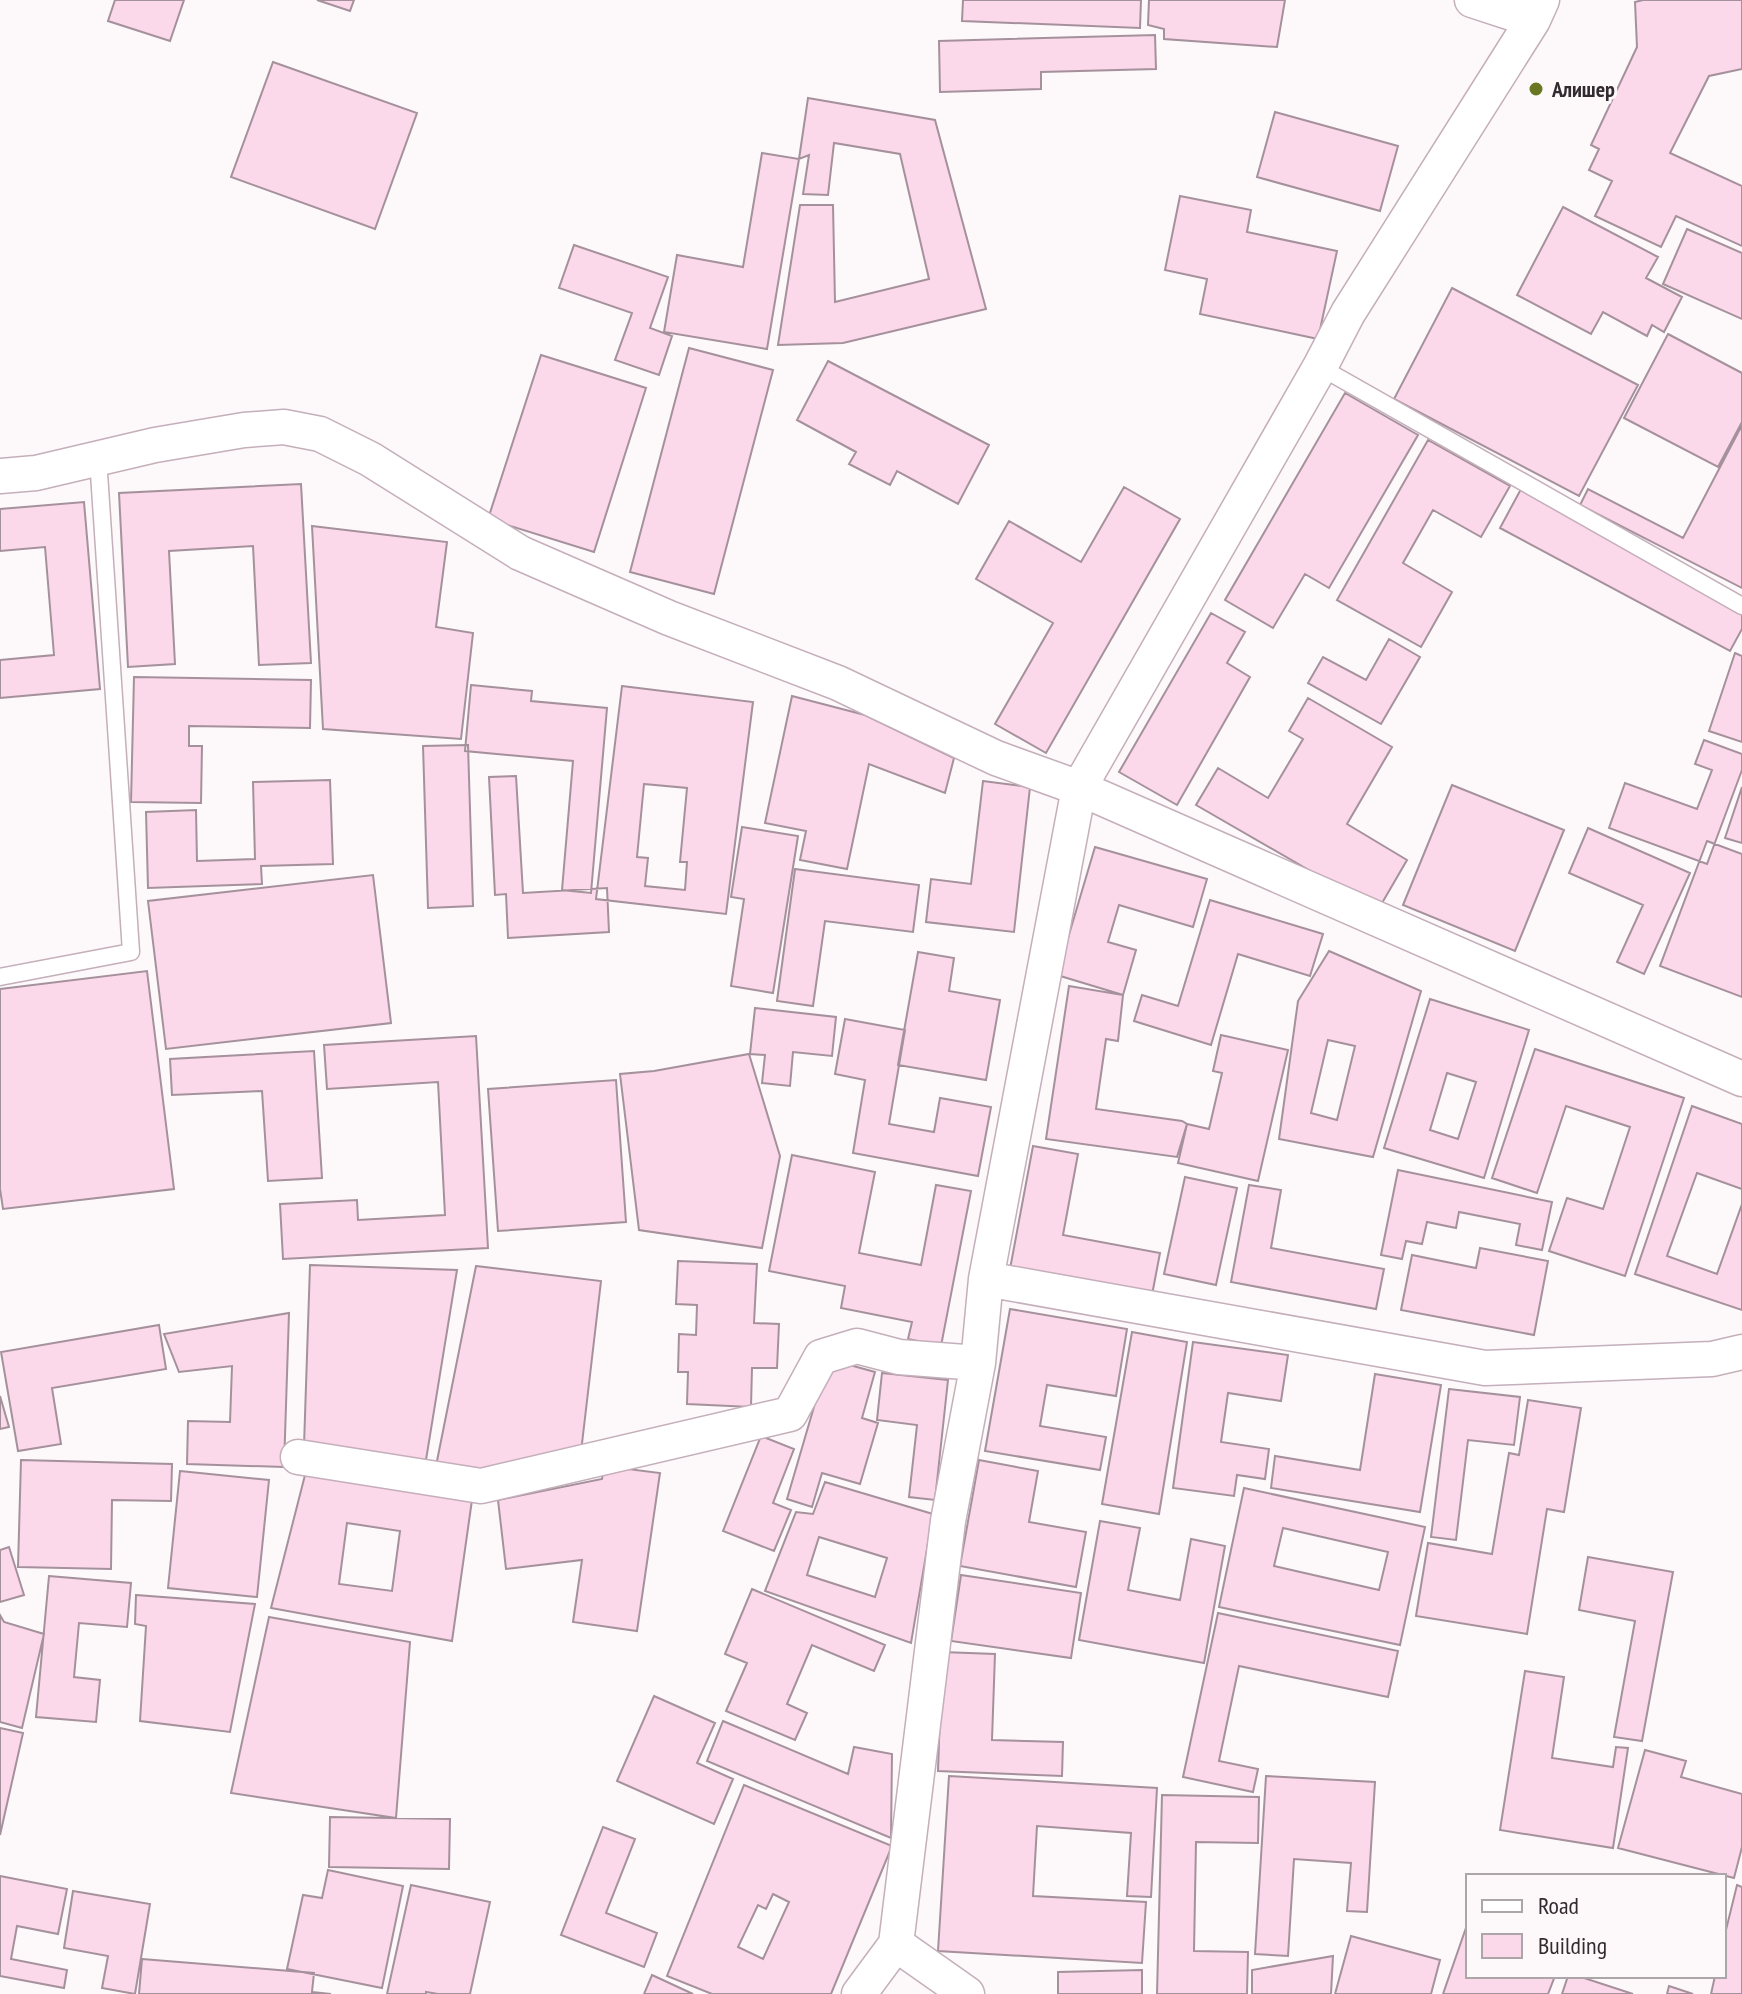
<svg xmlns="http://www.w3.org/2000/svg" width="1742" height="1994" font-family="'PT Sans Narrow',sans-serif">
<rect width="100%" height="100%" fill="#fdf8fa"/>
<!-- building -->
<path fill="#fbd8ea" stroke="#a5919b" stroke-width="2" fill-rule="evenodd" d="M115 0H184L170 41 108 21Z
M317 0H354L350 11Z
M963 0H1141L1140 28 962 21Z
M1149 0H1285L1277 47 1164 39V29L1148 25Z
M1643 0H1742V69L1709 76 1670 153 1742 186V246L1676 216 1661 247 1595 216 1612 181 1589 170 1599 149 1591 145 1637 47 1635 2Z
M1155 35 1156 69 1041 72V89L940 92 939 41Z
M273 62 417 113 375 229 231 177Z
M808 98 935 120 986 309 843 343 778 345 800 205H833L835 302 929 279 900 154 834 143 828 195 803 194 809 155 799 159Z
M1275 112 1398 146 1380 211 1257 177Z
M762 153 799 159 767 349 664 332 677 255 743 267Z
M1180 196 1251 210 1247 232 1337 251 1318 339 1200 314 1207 279 1165 270Z
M1563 207 1658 257 1646 278 1682 297 1664 332 1652 325 1647 336 1603 312 1591 334 1517 295Z
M1687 229 1742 253V319L1663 284Z
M574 245 668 277 650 328 672 336 659 375 615 360 632 313 559 288Z
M1452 288 1638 385 1579 496 1394 399Z
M1668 334 1742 373V422L1718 467 1624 418Z
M689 348 773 370 714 594 630 572Z
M541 355 646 388 594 552 488 519Z
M828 361 989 445 958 504 897 471 890 485 849 464 856 452 797 420Z
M1345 393 1418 435 1329 588 1305 574 1273 628 1225 600Z
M1742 425V588L1580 505 1588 489 1683 538Z
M1428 440 1510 486 1481 537 1433 510 1403 563 1452 592 1421 647 1337 600Z
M301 484 311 663 259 665 253 546 169 551 175 664 128 667 119 493Z
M1124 487 1180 519 1046 753 995 724 1053 623 976 579 1009 521 1081 562Z
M1521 489 1742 608V629L1730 651 1500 528Z
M84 502 100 689 0 698V660L54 655 45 547 0 551V509Z
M312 526 447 542 436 627 473 633 461 739 323 729Z
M1211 613 1245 632 1227 663 1250 677 1177 805 1119 772Z
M1389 639 1420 657 1381 724 1308 683 1323 657 1366 680Z
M1735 653 1742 656V742L1709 731Z
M134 677 311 680 310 728 189 726V746H202L201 803 131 802Z
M471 685 532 691 531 701 607 708 591 893 562 890 573 761 465 751Z
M622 686 753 702 726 914 596 899Z
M792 696 865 715 954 758 945 793 869 764 847 869 800 860 806 831 765 823Z
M1308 698 1392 747 1347 824 1407 860 1378 910 1196 805 1218 768 1268 798 1303 739 1289 731Z
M1704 740 1742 754V770L1707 864 1609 828 1625 783 1697 809 1712 770 1695 764Z
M468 745 473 906 428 908 423 746Z
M516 776 523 893 607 888 609 932 508 938 506 894 495 895 489 777Z
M330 780 333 864 261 866 262 884 148 888 146 812 196 810 197 861 255 859 253 782Z
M983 781 1030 787 1014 932 926 922 931 879 971 884Z
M644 784 687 788 680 862H687L685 890 645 886 648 858 637 857Z
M1452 785 1564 830 1515 951 1403 905Z
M1742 787V843L1725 838Z
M742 827 798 836 773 993 731 986 744 899 731 897Z
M1588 828 1690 873 1644 974 1617 962 1643 905 1569 873Z
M1707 841 1742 854V997L1660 966Z
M1095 847 1207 879 1193 927 1119 905 1108 942 1136 950 1123 995 1057 975Z
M795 869 919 885 913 932 825 921 813 1006 777 1001Z
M373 875 391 1023 166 1049 148 901Z
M1210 900 1323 934 1310 976 1238 954 1211 1045 1134 1021 1142 995 1178 1006Z
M1329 951 1421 991 1373 1157 1279 1139 1298 1001Z
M918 952 954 958 949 991 1000 1000 986 1080 898 1065Z
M147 971 174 1189 3 1209 0 1189V989Z
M1069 986 1123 995 1118 1041 1106 1039 1096 1109 1182 1121 1187 1124 1177 1157 1046 1139Z
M1430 999 1529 1030 1484 1178 1384 1148Z
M755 1008 836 1017 832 1056 793 1052 790 1086 762 1083 765 1055 750 1054Z
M845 1019 905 1030 889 1124 934 1132 940 1098 991 1107 978 1176 853 1153 865 1080 835 1074Z
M1221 1035 1288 1050 1258 1181 1178 1163 1187 1124 1209 1129 1222 1073 1213 1071Z
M476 1036 488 1248 283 1259 280 1204 357 1200 358 1220 445 1215 438 1082 327 1089 324 1045Z
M1328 1040 1355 1046 1337 1120 1311 1113Z
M1535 1049 1684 1098 1625 1276 1549 1251 1567 1198 1603 1209 1630 1127 1566 1106 1537 1193 1492 1178Z
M314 1051 322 1178 268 1181 262 1091 172 1095 170 1059Z
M749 1054 780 1156 762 1248 639 1230 620 1074 654 1071Z
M1447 1073 1476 1082 1458 1139 1430 1130Z
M616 1080 626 1222 498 1231 488 1089Z
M1692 1106 1742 1124V1310L1635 1274Z
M1033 1146 1078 1154 1063 1235 1160 1253 1152 1295 1010 1269Z
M792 1155 875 1172 859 1253 921 1265 936 1185 971 1191 941 1346 908 1339 912 1322 841 1308 845 1286 769 1271Z
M1398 1170 1552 1202 1542 1250 1516 1245 1520 1224 1459 1212 1456 1228 1427 1222 1422 1244 1406 1241 1402 1259 1381 1255Z
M1697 1173 1742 1189V1204L1717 1274 1667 1256Z
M1185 1177 1237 1188 1216 1285 1164 1274Z
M1249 1185 1281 1190 1271 1248 1384 1269 1376 1309 1231 1282Z
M1480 1248 1548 1261 1534 1335 1401 1310 1412 1255 1476 1268Z
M678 1261 757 1264 754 1323 779 1324 777 1368H752L751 1407 687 1404 688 1372H678L679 1334 696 1335 697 1305 676 1304Z
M310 1265 457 1270 426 1460 304 1446Z
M476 1266 601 1281 581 1452 489 1473 436 1466Z
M1010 1309 1127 1329 1116 1396 1047 1385 1040 1426 1106 1437 1100 1470 985 1451Z
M289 1313 284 1467 187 1464 188 1421 230 1422 232 1366 179 1372 164 1334Z
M159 1325 166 1369 52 1388 61 1444 18 1451 1 1352Z
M1132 1332 1187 1342 1159 1514 1102 1504Z
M1193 1342 1288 1355 1281 1401 1228 1393 1221 1442 1269 1449 1265 1479 1237 1475 1234 1496 1173 1488Z
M828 1359 875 1372 862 1418 878 1423 860 1484 822 1473 812 1507 787 1499Z
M882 1373 948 1380 935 1500 909 1497 917 1425 877 1420Z
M1375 1374 1441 1385 1420 1512 1271 1488 1275 1456 1360 1470Z
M1449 1389 1520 1397 1514 1445 1468 1440 1456 1540 1431 1537Z
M0 1396 9 1427 0 1429Z
M1528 1400 1581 1408 1564 1512 1547 1509 1527 1634 1416 1616 1428 1543 1492 1554 1509 1453 1519 1455Z
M761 1436 794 1449 773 1503 791 1510 774 1551 723 1531Z
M21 1460 172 1464 171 1501 112 1500 111 1569 18 1567Z
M979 1460 1038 1471 1029 1522 1086 1532 1076 1587 960 1566Z
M604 1466 660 1473 637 1631 573 1622 582 1560 506 1569 498 1500 602 1479Z
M180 1471 269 1480 257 1597 168 1588Z
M305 1475 472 1500 452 1641 271 1608Z
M825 1482 933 1514 911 1643 765 1591 796 1512 813 1514Z
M1244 1488 1425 1527 1400 1645 1219 1607ZM1283 1528 1388 1552 1379 1590 1274 1566Z
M1100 1521 1140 1528 1128 1590 1180 1600 1191 1539 1225 1546 1204 1663 1079 1640Z
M347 1523 400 1531 392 1591 339 1584Z
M819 1537 887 1558 875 1597 807 1575Z
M9 1547 24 1595 0 1602V1550Z
M1588 1557 1673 1572 1642 1741 1614 1737 1635 1621 1579 1610Z
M961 1575 1081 1593 1071 1658 951 1641Z
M49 1576 131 1583 127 1627 79 1623 74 1677 100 1680 96 1722 36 1717Z
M752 1589 885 1645 874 1671 812 1645 787 1704 807 1713 795 1740 726 1711 747 1663 725 1654Z
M136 1595 255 1604 230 1732 140 1721 146 1626 135 1624Z
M1218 1613 1398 1651 1388 1697 1239 1666 1219 1761 1258 1769 1253 1792 1183 1777Z
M0 1615 4 1622 44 1634 22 1728 0 1722Z
M269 1617 410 1642 396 1818 231 1793Z
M942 1652 995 1654 992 1740 1063 1742 1062 1776 938 1771Z
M1525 1671 1564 1677 1552 1758 1613 1767 1616 1747 1628 1748 1613 1848 1500 1830Z
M654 1696 715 1723 697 1763 733 1779 714 1824 617 1781Z
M723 1721 848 1774 854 1747 892 1754 891 1838 707 1761Z
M0 1728 23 1733 0 1835Z
M1645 1750 1686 1761 1681 1777 1742 1794V1847L1734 1878 1618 1848Z
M949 1776 1157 1788 1151 1897 1127 1896 1131 1833 1037 1826 1033 1896 1146 1902 1142 1963 938 1951Z
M1266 1776 1375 1782 1367 1912 1347 1911 1351 1863 1294 1859 1288 1956 1255 1954Z
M744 1785 892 1846 831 1994H712L667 1976Z
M1162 1795 1259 1797 1258 1843 1196 1842 1194 1951 1248 1952 1247 1994H1157Z
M330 1817 450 1819 449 1869 329 1867Z
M603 1827 635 1839 606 1913 657 1933 644 1967 561 1935Z
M328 1870 403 1886 382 1988 287 1969 303 1895 322 1898Z
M0 1876 67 1889 58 1934 17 1926 11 1959 67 1970 64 1988 0 1976Z
M411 1885 490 1902 470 1994H438L426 1992V1994H387Z
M1737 1885 1742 1887V1994H1711L1715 1976H1724V1938Z
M73 1891 150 1904 135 1994 102 1988 108 1956 64 1948Z
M773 1894 789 1902 763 1959 738 1947 758 1905 766 1909Z
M1468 1922V1976H1555L1548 1994H1443Z
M1351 1936 1440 1960 1431 1994H1335Z
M1333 1956 1331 1994H1252V1970Z
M142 1959 314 1973 312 1992 331 1994H139Z
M1142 1970V1994H1058V1972Z
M652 1975 693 1994H644Z
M1568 1976H1578L1633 1994H1562Z
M1669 1986 1693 1994H1667Z"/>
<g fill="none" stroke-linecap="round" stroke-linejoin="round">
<defs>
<path id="lane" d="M1320 367 1742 606
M0 977 131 952 98 458"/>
<path id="street" d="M1472 0 1533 20
M0 476 36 473 155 445 244 430 284 427 320 434 370 459 520 553 669 618 838 683 996 758 1079 788 1742 1079
M986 1279 1485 1368 1712 1359 1742 1352
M298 1457 481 1486 790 1414 821 1357 857 1346 899 1357 978 1363
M896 1944 967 1994
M859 1994 896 1944 948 1521 978 1363 986 1279 1079 788 1320 367 1348 313 1533 20 1542 0"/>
</defs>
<!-- lane casing -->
<use href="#lane" stroke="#c4afba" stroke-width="19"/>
<!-- street casing -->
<use href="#street" stroke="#c4afba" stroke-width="37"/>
<!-- lane -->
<use href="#lane" stroke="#fff" stroke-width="16"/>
<!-- street -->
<use href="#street" stroke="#fff" stroke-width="34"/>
</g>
<!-- markers -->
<circle fill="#697723" stroke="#fdf8fa" stroke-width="3" cx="1536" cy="89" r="8"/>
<g text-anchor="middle" stroke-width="6" stroke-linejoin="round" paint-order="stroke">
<!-- poi labels -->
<g font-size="22" font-weight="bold" fill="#332a2f" stroke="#fdf8fa" text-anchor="start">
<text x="1552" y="97">Алишер</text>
</g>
</g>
<!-- legend -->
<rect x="1466" y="1874" width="260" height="104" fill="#fdf8fa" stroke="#aca6a9" stroke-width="2"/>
<rect x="1482" y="1900" width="40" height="12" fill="#ffffff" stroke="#aca6a9" stroke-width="2"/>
<text x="1538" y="1914" font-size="24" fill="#332a2f">Road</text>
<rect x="1482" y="1934" width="40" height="24" fill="#fbd8ea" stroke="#aca6a9" stroke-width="2"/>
<text x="1538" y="1954" font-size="24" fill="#332a2f">Building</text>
</svg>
